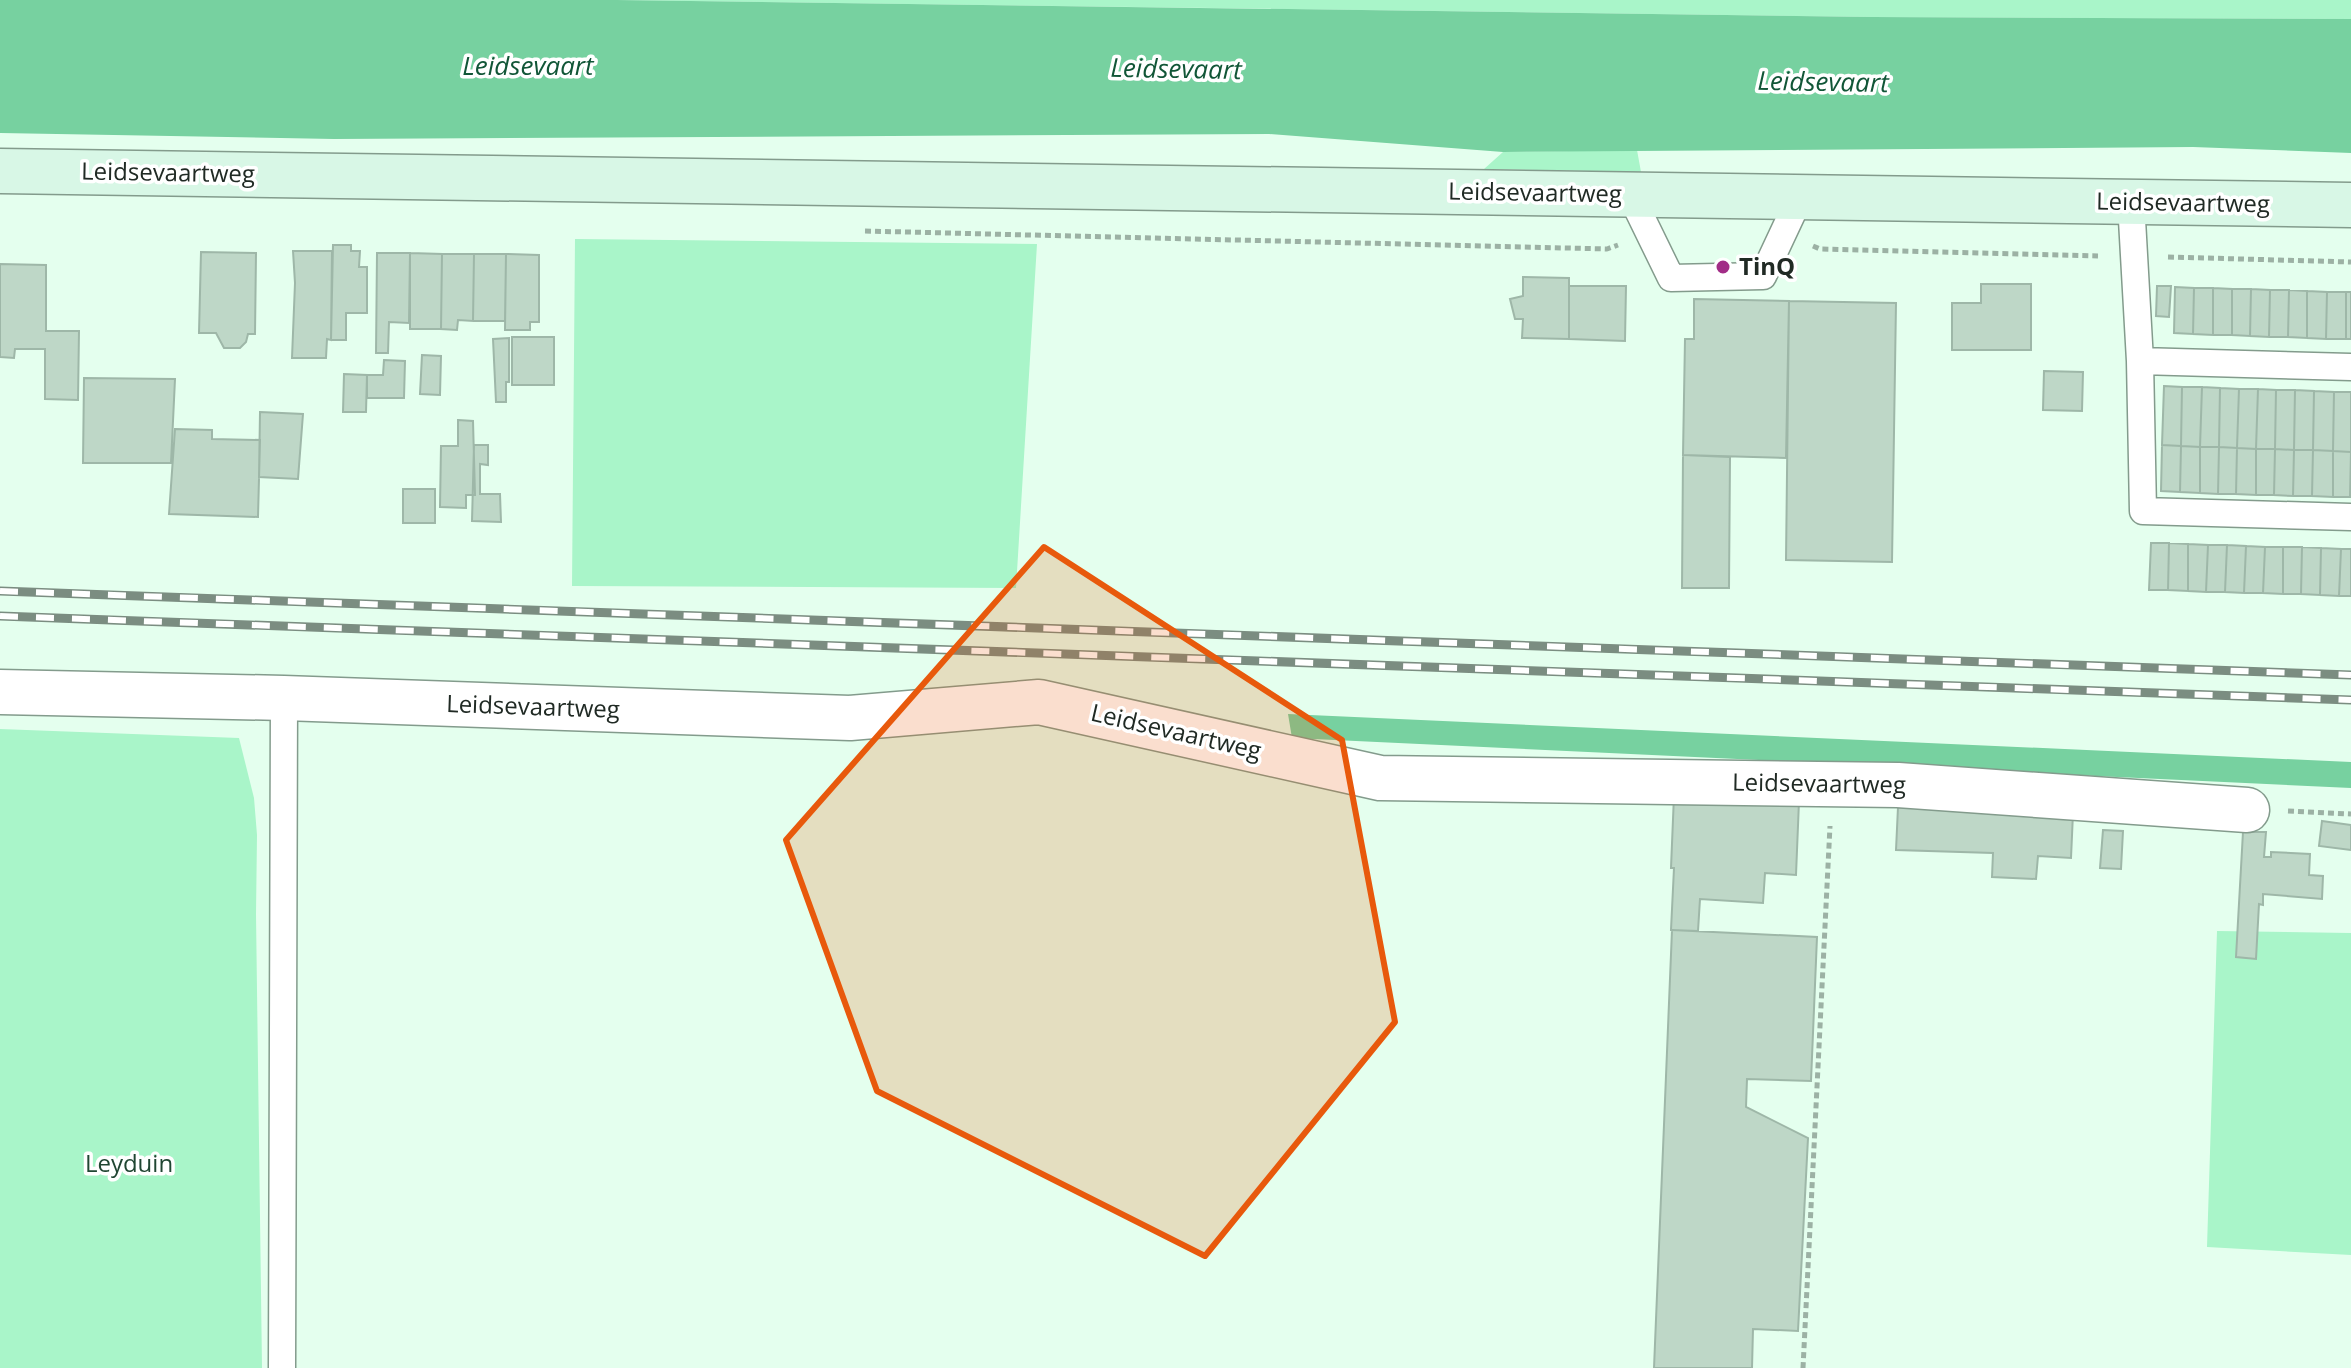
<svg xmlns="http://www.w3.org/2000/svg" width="2351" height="1368" font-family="'Open Sans',sans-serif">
<rect width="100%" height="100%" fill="#e4ffee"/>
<!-- green -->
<path fill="#a9f5c9" d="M618 0H2351V19L1871 17Z
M1637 150 1641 172 1484 169 1503 152Z
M575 239 1037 244 1016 588 572 586Z
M0 729 239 738 254 798 257 835 256 914 262 1368H0Z
M2217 931 2351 933V1255L2207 1247Z"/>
<!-- water -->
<path fill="#77d1a0" d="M0 0H617L1871 17 2351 19V153L2193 147 1503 152 1269 134 334 139 0 133Z
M1288 714 2351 762V788L1292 738Z"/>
<!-- building -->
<path fill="#bed7c7" stroke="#9eb7a8" stroke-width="2" d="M333 245H351V251H360L359 267H367V313H346V340H331Z
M293 251H332L331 340 327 339 326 358H292L295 283Z
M201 252 256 253 255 334H248L246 342 240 348H224L216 333H199Z
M377 253H410L409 323 389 322 388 353H376Z
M410 253 442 254 441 329H410Z
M442 254H474L473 321 458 320 457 330 441 329Z
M474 254H506L505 321H473Z
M506 254 539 255V322H530V330H505Z
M0 264 46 265V331H79L78 400 45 399V349H15L14 358 0 357Z
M1523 277 1569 278V339L1522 338 1523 319H1515L1510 299 1523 296Z
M1981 284H2031V350H1952V303H1981Z
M1569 286H1626L1625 341 1569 339Z
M2157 286H2171L2169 317 2156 316Z
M2175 287 2194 288 2193 334 2174 333Z
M2194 288H2213V335L2193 334Z
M2213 288 2232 289V335H2213Z
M2232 289H2251L2250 336 2232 335Z
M2251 289 2270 290 2269 337 2250 336Z
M2270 290H2289L2288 337H2269Z
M2289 290 2307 291V338L2288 337Z
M2307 291 2327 292 2326 339 2307 338Z
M2327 292H2346V339H2326Z
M2346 292H2351V339H2346Z
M1694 299 1789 301 1786 458 1683 455 1685 339H1694Z
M1789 301 1896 303 1892 562 1786 560Z
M512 337H554V385H512Z
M509 338V382H506V402H496L493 339Z
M422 355 441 356 440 395 420 394Z
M384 360 405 361 404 398H367V375H383Z
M2044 371 2083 372 2082 411 2043 410Z
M344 374 367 375 366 412H343Z
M84 378 175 379 171 463H83Z
M2164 386 2182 387 2181 446 2162 445Z
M2182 387H2202L2200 447 2181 446Z
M2202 387 2220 388 2219 447H2200Z
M2220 388 2239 389 2237 448 2219 447Z
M2239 389H2258L2256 449 2237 448Z
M2258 389 2276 390 2275 449H2256Z
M2276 390H2295L2294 450 2275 449Z
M2295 390 2314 391 2313 450H2294Z
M2314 391 2334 392 2333 451 2313 450Z
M2334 392H2351V452L2333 451Z
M260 412 303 414 298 479 259 477Z
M458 420 473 421 475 495H466V508L440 507 441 446H458Z
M175 429 212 430V439L260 440 258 517 169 514Z
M474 445H488V465L480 464V494H500L501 522 472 521Z
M2162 445 2181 446 2180 492 2161 491Z
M2181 446 2200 447V493L2180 492Z
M2200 447H2219L2218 494 2200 493Z
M2219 447 2237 448 2236 494H2218Z
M2237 448 2256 449V495L2236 494Z
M2256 449H2275L2274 495H2256Z
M2275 449 2294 450 2293 496 2274 495Z
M2294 450H2313L2312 496H2293Z
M2313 450 2333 451V497L2312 496Z
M2333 451 2351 452 2350 497H2333Z
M1683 455 1730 457 1729 588H1682Z
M403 489H435V523H403Z
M2151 543H2169L2168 590H2149Z
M2169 543 2188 544V591L2168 590Z
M2188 544 2208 545 2206 592 2188 591Z
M2208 545H2227L2225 592H2206Z
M2227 545 2246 546 2244 593 2225 592Z
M2246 546 2265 547 2263 593H2244Z
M2265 547H2283V594L2263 593Z
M2283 547H2302L2301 594H2283Z
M2302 547 2321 548 2320 595 2301 594Z
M2321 548 2341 549 2339 596 2320 595Z
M2341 549H2351V596H2339Z
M1674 795 1799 801 1796 875 1765 873 1763 903 1700 899 1698 931 1671 930 1674 868H1671Z
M1898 807 2073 813 2071 858 2038 856 2036 879 1992 877 1993 853 1896 850Z
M2322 821 2351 825V850L2319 846Z
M2103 830 2123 831 2121 869 2100 868Z
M2243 832H2266L2264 857H2271V852L2310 854 2309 875 2323 876 2322 899 2263 894V905L2259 904 2256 959 2236 957Z
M1672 930 1817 937 1811 1081 1747 1079 1746 1107 1808 1138 1798 1331 1753 1329 1752 1368H1654Z"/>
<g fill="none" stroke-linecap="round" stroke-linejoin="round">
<defs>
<path id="lane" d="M1630 194 1671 278 1763 276 1800 197
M2131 202 2140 361 2143 511 2351 517
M2140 361 2351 367
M282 1368 284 698"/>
<path id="street" d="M0 692 284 698 850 718 1039 702 1380 778 1898 785 2247 810"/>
<path id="secondary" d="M0 171 2351 205"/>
</defs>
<!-- lane casing -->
<use href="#lane" stroke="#839b8c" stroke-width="29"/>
<!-- street casing -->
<use href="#street" stroke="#839b8c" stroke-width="47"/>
<!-- secondary casing -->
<use href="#secondary" stroke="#839b8c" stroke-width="47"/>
<!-- path -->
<path stroke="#9cb1a4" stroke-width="5" stroke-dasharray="6 4" stroke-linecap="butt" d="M865 231 1607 249 1618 245
M1813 246 1820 249 2098 256
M2168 257 2351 262
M2288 811 2351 814
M1803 1368 1830 826"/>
<!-- lane -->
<use href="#lane" stroke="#fff" stroke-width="26"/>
<!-- street -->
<use href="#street" stroke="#fff" stroke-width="44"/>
<!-- secondary -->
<use href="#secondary" stroke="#d8f7e6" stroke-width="44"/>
<defs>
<path id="rail" d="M0 591 2351 675
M0 616 2351 700"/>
</defs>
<!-- rail casing -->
<use href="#rail" stroke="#7b8d81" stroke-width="9"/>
<!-- rail -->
<use href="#rail" stroke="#fff" stroke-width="6" stroke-dasharray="18" stroke-linecap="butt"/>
</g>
<!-- marked area -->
<path fill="#e8590c" fill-opacity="0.2" stroke="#e8590c" stroke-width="6" stroke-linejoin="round" d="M1044 547 1342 740 1395 1022 1205 1256 877 1091 786 840Z"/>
<!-- markers -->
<circle fill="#a22d87" stroke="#fff" stroke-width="3" cx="1723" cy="267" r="8"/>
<g text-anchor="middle" stroke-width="7" stroke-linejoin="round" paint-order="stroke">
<!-- street labels -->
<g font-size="24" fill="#202a24" stroke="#fff">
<text transform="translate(168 173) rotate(1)" y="8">Leidsevaartweg</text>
<text transform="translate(1535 193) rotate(1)" y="8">Leidsevaartweg</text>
<text transform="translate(2183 203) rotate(1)" y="8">Leidsevaartweg</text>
<text transform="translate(533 707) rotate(2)" y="8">Leidsevaartweg</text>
<text transform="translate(1176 732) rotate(13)" y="8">Leidsevaartweg</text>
<text transform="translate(1819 784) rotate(1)" y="8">Leidsevaartweg</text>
</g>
<!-- poi labels -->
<g font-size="24" font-weight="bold" fill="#202a24" stroke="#fff" text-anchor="start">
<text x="1739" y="275">TinQ</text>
</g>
<!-- park labels -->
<g font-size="24" fill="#204632" stroke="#fff">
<text x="129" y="1172">Leyduin</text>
</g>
<!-- water labels -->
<g font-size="26" font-style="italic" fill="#115637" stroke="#fff">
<text x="528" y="75">Leidsevaart</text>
<text transform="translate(1176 69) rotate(1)" y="9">Leidsevaart</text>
<text transform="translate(1823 82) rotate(1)" y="9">Leidsevaart</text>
</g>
</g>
</svg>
